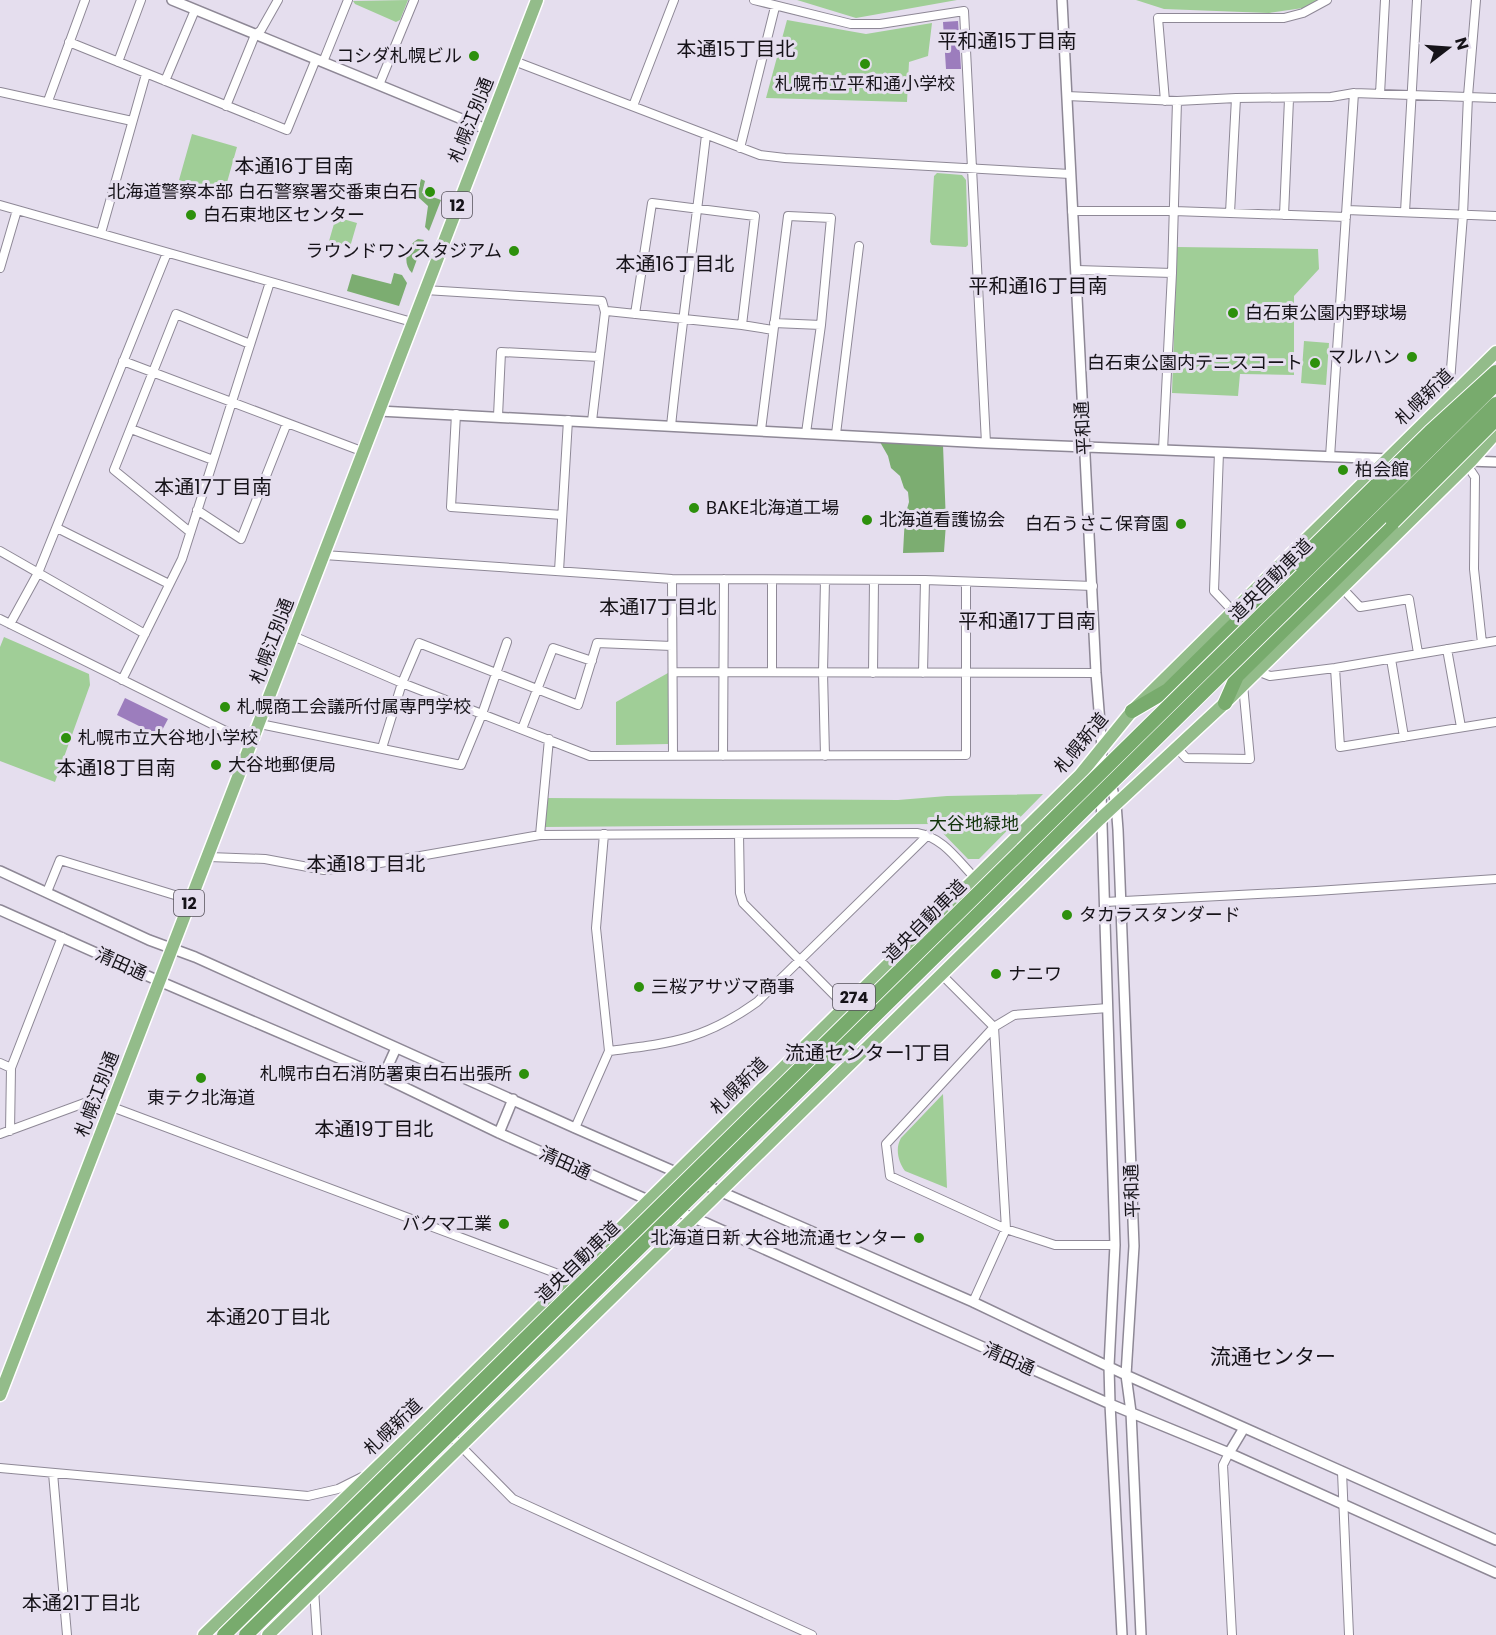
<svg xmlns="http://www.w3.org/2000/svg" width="1496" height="1635" font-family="Poppins,'Noto Sans JP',sans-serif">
<rect width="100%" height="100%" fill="#e5deee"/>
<!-- green -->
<path fill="#a0ce97" d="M408 0 400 20 396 22 355 4 353 1Z
M797 0H957L856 18Z
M1136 0H1319L1303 8 1269 13 1164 9Z
M787 20 866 34 932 23 928 56 909 62 907 102 766 98Z
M192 134 237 147 224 193 179 180Z
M937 173 962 175 966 180 968 245 966 247 932 245 930 242 934 176Z
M336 217 357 223 350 247 329 241Z
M1177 247 1318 249 1319 269 1294 296V375L1240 374 1238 396 1172 393Z
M1304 341 1329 343 1326 385 1301 383Z
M4 637 89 674 90 685 55 782 0 761V647Z
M668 673 669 744 616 745V702Z
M1043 794 979 859H968L934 824 543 827 545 798 898 800 947 796Z
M943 1094 947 1188 905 1171C898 1162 895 1148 901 1138Z"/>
<!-- forest -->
<path fill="#7cad71" d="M421 179 425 181 422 193 441 200 429 231 425 227 428 206 417 196Z
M418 239 424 240 412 273C402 263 406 246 418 239Z
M394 273 402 275 407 283 399 306 347 291 352 274 391 284Z
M880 442 943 445 946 523 944 552 903 553 905 516 909 502 908 492 904 488 900 476 891 468 888 456Z"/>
<!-- water -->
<path fill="#9c7dbd" d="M958 21 961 69H946L943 22Z
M125 698 168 719 159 736 117 715Z"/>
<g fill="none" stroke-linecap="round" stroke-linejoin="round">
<defs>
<path id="minor" d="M754 0 851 24H880L964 11 986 443
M69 42 287 130 316 59
M514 61 760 155 785 158 1070 174
M118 62 141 0
M323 62 348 0
M165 81 195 10
M379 85 414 0
M0 92 132 121
M1380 94 1385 0
M1067 96 1177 101 1236 98 1331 97 1354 93 1496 98
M48 101 85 0
M1165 101 1158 18H1284L1303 13 1327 0
M226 106 255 35 261 30 278 0
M633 106 674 0
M740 148 775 7
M0 205 412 322
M1347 210 1496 216
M1072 211H1174L1346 217
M1405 212 1417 0
M1230 213 1236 98
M1284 215 1289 99
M101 233 146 74
M0 268 17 210
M1077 270 1172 273
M425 290 602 301 605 312
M635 314 652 203 755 216 742 325
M774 323 821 325
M123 361 364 452
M1457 391 1450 382 1463 215 1468 96 1476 0
M456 414 451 507 562 515
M498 416 501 352 599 357
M592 421 605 312 607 311 742 325 773 330
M671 426C681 329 695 232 706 135
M131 429 213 460
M761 430 788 216 831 218 821 325 806 433
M836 434 859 246
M1163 450 1172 273 1177 101
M1219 452 1214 591 1233 611
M1330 457 1354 93
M1467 465 1475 477 1474 569 1482 643
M197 510 241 539 287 423
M57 528 169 584
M190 532 114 470 176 314 250 344
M0 551 145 634
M324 555 672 579 925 580 1093 586
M559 571 568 420
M672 579 673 756
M825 580 823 672 825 756
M1342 588 1360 607 1409 599 1418 653
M0 619 252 744
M10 624 38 573 167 253
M293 636 402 683 590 756 966 755V582
M1447 649 1461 727
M1391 659 1404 737
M1335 668 1340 747 1496 722
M1257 671 1270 676 1335 668 1496 641
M673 672 1096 673
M772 672V580
M873 673 874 580
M923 673 925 580
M122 680 182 559 270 282
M260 724 461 765 482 714 507 642
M522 729 553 648 592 661
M382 748 402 683 419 643 578 705 597 643 672 646
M1177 748 1186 758 1250 759 1243 685
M723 756 724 579
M739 834 740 893 743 903 845 1006
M540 835 549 739
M209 857 265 859 324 870 363 866 540 835 917 833C943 837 958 861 975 878
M47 892 60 860 191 900
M1105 902 1316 891 1496 879
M941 974 994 1027 1006 1229 973 1302
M1108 1008 1014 1015 994 1027 886 1144 890 1176 1006 1229 1055 1245H1115
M609 1051C672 1043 704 1040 757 1002L929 834
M0 1063 11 1068
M112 1107 569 1278
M575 1128 609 1051 596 928 604 834
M10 1131 11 1068 62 937
M0 1134 117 1091
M437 1422 513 1499 812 1635
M1229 1453 1223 1465 1232 1635
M0 1468 308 1496 338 1489 362 1477
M1342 1472 1349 1635
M53 1473 67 1635
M314 1589 317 1635"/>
<path id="tertiary" d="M172 0 486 129
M1062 0 1096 673 1102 748 1101 772
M379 411 986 443 1389 459
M1469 461 1496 462
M1110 779 1116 804 1118 830 1134 1246 1126 1375 1131 1412 1141 1635
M1101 792 1115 1245 1109 1366 1110 1404 1122 1635
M0 871 149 940 195 957 575 1128 973 1302 1126 1375 1496 1540
M0 910 159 981 383 1077 499 1133 648 1200 706 1223 1110 1404 1229 1453 1496 1573
M383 1077 396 1048
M499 1133 513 1099
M1229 1453 1244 1428"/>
<path id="trunk" d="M0 1395C180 930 358 465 537 0
M204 1635 430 1416 1080 775 1132 711 1496 352
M268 1635 1100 819 1225 703 1471 461 1496 433"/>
<path id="motorway" d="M1225 703 1237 676 1393 522
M1132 711 1168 690 1297 563"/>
</defs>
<!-- minor casing -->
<use href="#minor" stroke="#8e8896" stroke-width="10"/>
<!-- tertiary casing -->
<use href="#tertiary" stroke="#8e8896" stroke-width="12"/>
<!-- trunk casing -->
<use href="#trunk" stroke="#fff" stroke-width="15"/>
<!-- motorway casing -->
<use href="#motorway" stroke="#fff" stroke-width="16"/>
<!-- minor -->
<use href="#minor" stroke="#fff" stroke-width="8"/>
<!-- tertiary -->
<use href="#tertiary" stroke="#fff" stroke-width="9"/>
<!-- trunk -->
<use href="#trunk" stroke="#93bc8a" stroke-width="12"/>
<!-- motorway -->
<use href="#motorway" stroke="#78ab6d" stroke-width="14"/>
<defs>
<path id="motorway-bridge" d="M1393 522 1496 419
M1297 563 1430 432 1496 372
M224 1635 1496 384
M246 1635 1496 404"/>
</defs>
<!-- motorway-bridge casing -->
<use href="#motorway-bridge" stroke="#fff" stroke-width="16" stroke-linecap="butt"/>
<!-- motorway-bridge -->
<use href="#motorway-bridge" stroke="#78ab6d" stroke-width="14"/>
</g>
<!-- markers -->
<g fill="#2d900c" stroke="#e5deee" stroke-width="2">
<circle cx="474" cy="56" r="6"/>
<circle cx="865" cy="64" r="6"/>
<circle cx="430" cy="192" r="6"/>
<circle cx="191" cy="215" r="6"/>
<circle cx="514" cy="251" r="6"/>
<circle cx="1233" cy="313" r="6"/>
<circle cx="1412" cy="357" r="6"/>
<circle cx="1315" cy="363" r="6"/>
<circle cx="1343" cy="470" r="6"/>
<circle cx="694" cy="508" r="6"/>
<circle cx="867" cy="520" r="6"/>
<circle cx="1181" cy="524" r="6"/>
<circle cx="225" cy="707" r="6"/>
<circle cx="66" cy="738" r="6"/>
<circle cx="216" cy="765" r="6"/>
<circle cx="1067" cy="915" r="6"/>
<circle cx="996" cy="974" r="6"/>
<circle cx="639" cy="987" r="6"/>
<circle cx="524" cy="1074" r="6"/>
<circle cx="201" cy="1078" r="6"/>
<circle cx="504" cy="1224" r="6"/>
<circle cx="919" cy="1238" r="6"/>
</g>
<g text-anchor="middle" stroke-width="6" stroke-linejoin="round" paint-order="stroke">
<!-- shield labels -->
<g fill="#e5deee" stroke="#545059" stroke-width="1.5">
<rect x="442" y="192" width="30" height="26" rx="4.5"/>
<rect x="174" y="890" width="30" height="26" rx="4.5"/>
<rect x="833" y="984" width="42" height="26" rx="4.5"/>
</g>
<g font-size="16" font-weight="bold" fill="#161319">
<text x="457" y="211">12</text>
<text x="189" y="909">12</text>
<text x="854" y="1003">274</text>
</g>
<!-- poi labels -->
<g font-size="18" fill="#161319" stroke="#e5deee" text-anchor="start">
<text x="462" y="62" text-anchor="end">コシダ札幌ビル</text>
<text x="865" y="90" text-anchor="middle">札幌市立平和通小学校</text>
<text x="418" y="198" text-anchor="end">北海道警察本部 白石警察署交番東白石</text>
<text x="203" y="221">白石東地区センター</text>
<text x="502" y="257" text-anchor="end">ラウンドワンスタジアム</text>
<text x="1245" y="319">白石東公園内野球場</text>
<text x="1400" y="363" text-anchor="end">マルハン</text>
<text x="1303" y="369" text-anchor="end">白石東公園内テニスコート</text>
<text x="1355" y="476">柏会館</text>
<text x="706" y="514">BAKE北海道工場</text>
<text x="879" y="526">北海道看護協会</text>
<text x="1169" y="530" text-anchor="end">白石うさこ保育園</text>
<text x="237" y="713">札幌商工会議所付属専門学校</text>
<text x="78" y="744">札幌市立大谷地小学校</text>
<text x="228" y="771">大谷地郵便局</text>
<text x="1079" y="921">タカラスタンダード</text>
<text x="1008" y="980">ナニワ</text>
<text x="651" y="993">三桜アサヅマ商事</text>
<text x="512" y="1080" text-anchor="end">札幌市白石消防署東白石出張所</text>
<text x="201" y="1104" text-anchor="middle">東テク北海道</text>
<text x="492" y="1230" text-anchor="end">バクマ工業</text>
<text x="907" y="1244" text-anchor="end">北海道日新 大谷地流通センター</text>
</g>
<!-- street labels -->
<g font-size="18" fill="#161319" stroke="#e5deee">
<text transform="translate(471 120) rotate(-68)" y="6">札幌江別通</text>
<text transform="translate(1424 397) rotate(-44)" y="6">札幌新道</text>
<text transform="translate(1083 428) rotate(-93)" y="6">平和通</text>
<text transform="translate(1271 580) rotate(-45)" y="6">道央自動車道</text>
<text transform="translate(272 641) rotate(-69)" y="6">札幌江別通</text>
<text transform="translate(1081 743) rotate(-50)" y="6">札幌新道</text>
<text transform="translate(925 921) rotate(-45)" y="6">道央自動車道</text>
<text transform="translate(121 964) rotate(24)" y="6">清田通</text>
<text transform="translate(739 1086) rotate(-45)" y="6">札幌新道</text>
<text transform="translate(97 1094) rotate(-69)" y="6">札幌江別通</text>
<text transform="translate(565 1163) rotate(24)" y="6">清田通</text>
<text transform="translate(1132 1191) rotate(-92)" y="6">平和通</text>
<text transform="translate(578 1262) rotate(-44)" y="6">道央自動車道</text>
<text transform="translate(1009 1359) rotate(24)" y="6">清田通</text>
<text transform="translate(393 1427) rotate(-44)" y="6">札幌新道</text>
</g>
<!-- park labels -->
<g font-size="18" fill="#11330a" stroke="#e5deee">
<text x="974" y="830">大谷地緑地</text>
</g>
<!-- neighbourhood labels -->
<g font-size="20" fill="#161319" stroke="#e5deee">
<text x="1007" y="48">平和通15丁目南</text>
<text x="736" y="56">本通15丁目北</text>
<text x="294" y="173">本通16丁目南</text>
<text x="675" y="271">本通16丁目北</text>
<text x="1038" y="293">平和通16丁目南</text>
<text x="213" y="494">本通17丁目南</text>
<text x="658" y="614">本通17丁目北</text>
<text x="1027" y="628">平和通17丁目南</text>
<text x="116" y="775">本通18丁目南</text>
<text x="366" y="871">本通18丁目北</text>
<text x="868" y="1060">流通センター1丁目</text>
<text x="374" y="1136">本通19丁目北</text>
<text x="268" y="1324">本通20丁目北</text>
<text x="81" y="1610">本通21丁目北</text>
</g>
<!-- quarter labels -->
<g font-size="21" fill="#161319" stroke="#e5deee">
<text x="1273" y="1364">流通センター</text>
</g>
</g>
<!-- north arrow -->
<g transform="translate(1448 48) rotate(73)" stroke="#e5deee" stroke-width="4.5" paint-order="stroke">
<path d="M0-4.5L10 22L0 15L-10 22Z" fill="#161319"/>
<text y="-9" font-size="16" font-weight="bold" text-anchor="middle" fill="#161319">N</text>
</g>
</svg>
